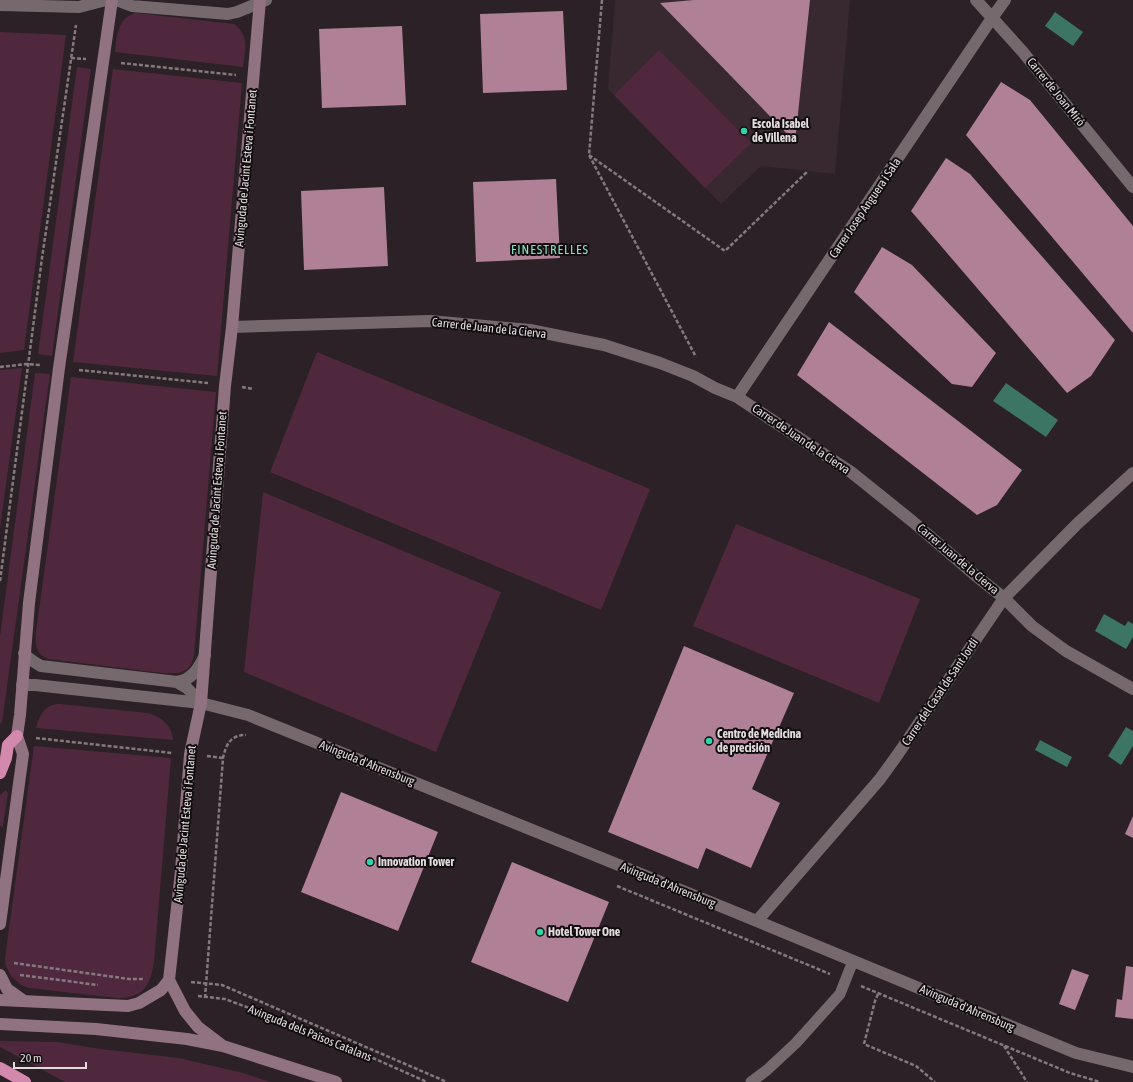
<svg xmlns="http://www.w3.org/2000/svg" width="1133" height="1082" font-family="'Asap Condensed',sans-serif">
<rect width="100%" height="100%" fill="#2b2126"/>
<!-- built -->
<path fill="#382930" d="M615 0H850L835 174 761 166 721 204 608 89Z"/>
<!-- green -->
<path fill="#50283d" d="M136 13 234 24C250 36 245 49 243 67L115 52C117 36 117 18 136 13Z
M0 32 66 35 24 350 0 353Z
M659 50 751 143 705 188 614 95Z
M77 67 91 69 52 356 38 354Z
M113 69 242 83 217 376 73 362Z
M317 352 650 489 601 610 270 472Z
M22 368 0 528V370Z
M35 373 50 374 2 723 0 722V636Z
M71 377 216 392 194 655C191 674 178 674 162 673L48 659C35 653 35 645 36 632Z
M263 492 501 592 436 752 244 672Z
M736 524 920 599 879 703 693 626Z
M60 704 148 713C161 717 172 725 173 740L36 728C40 714 45 704 60 704Z
M34 746 171 758 154 962C150 986 144 998 117 998L29 988 21 985 11 976 6 966 5 958Z
M6 790 8 793 3 826 2 828 0 825V795Z
M0 1041 57 1042 101 1049 179 1058 243 1073 270 1082H65L0 1047Z"/>
<!-- water -->
<path fill="#3c7563" d="M1055 12 1083 32 1073 46 1045 26Z
M1006 383 1058 420 1046 437 993 401Z
M1104 614 1125 626 1128 621 1133 624V637L1126 649 1095 631Z
M1126 727 1133 731V746L1121 765 1108 756Z
M1040 740 1072 757 1067 767 1035 750Z"/>
<!-- building -->
<path fill="#b08097" d="M694 0H810L795 142 660 3Z
M563 11 567 90 483 93 480 14Z
M402 26 406 105 322 108 319 29Z
M1001 82 1030 100 1133 226V333L966 135Z
M946 158 970 174 1115 340 1091 376 1067 393 911 211Z
M556 179 560 258 476 262 473 182Z
M384 187 388 266 304 270 301 191Z
M882 247 912 265 996 353 972 387 952 384 854 292Z
M829 322 1022 470 997 505 977 515 797 375Z
M684 646 794 693 752 789 780 803 751 868 706 848 698 869 608 832Z
M341 792 438 832 398 931 301 892Z
M1133 816V838L1125 834Z
M512 862 609 902 568 1002 471 962Z
M1126 966 1133 967V1019L1115 1017 1117 999 1122 1000Z
M1072 969 1089 975 1075 1010 1059 1004Z"/>
<g fill="none" stroke-linecap="round" stroke-linejoin="round">
<!-- path -->
<path stroke="#837a7e" stroke-width="2.5" stroke-dasharray="4 2" stroke-linecap="butt" d="M602 0 589 155 696 357
M71 58 86 59
M121 63 236 75
M589 155 725 251 808 171
M0 367 27 364 41 365
M79 370 208 383
M242 387 253 389
M0 581 42 258 76 25
M36 738 172 753
M207 756 223 758
M617 886 830 974
M14 963 129 979H144
M20 975 98 985
M191 982 222 985 447 1082
M861 986 1070 1073 1100 1082
M878 994 875 1001 864 1044 916 1066 935 1082
M198 996 225 999 319 1034 427 1082
M205 998 223 758C226 745 230 735 246 735
M1004 1046 1027 1082"/>
<!-- lane -->
<path stroke="#75696e" stroke-width="11" d="M751 1082 767 1070 796 1043 840 994 853 961"/>
<!-- street -->
<path stroke="#75696e" stroke-width="12" d="M116 0 132 6 228 14 237 12 266 0
M976 0 1022 51 1133 187
M0 5 79 7 106 0
M232 327 430 321 530 330 604 345 660 363 693 376 715 388 737 397 851 472 912 521 975 575 1004 598 1032 626 1066 651 1133 689
M737 397 992 18 1005 0
M24 653C28 659 34 662 41 666L177 682 187 688 201 703
M177 682C192 680 199 668 205 655
M22 685H35L201 703 248 715 725 908 1076 1053 1133 1067
M757 921 880 779 898 754 1004 598 1077 524 1133 473"/>
<!-- secondary -->
<path stroke="#917281" stroke-width="12" d="M0 924 23 754 17 736 20 715 29 603 59 368 112 0
M0 975 7 989 24 1001
M169 980 185 1011 198 1027 223 1046 336 1082
M0 1000 128 1006 139 1003 161 990 169 980 181 871 190 754 201 703 225 386 232 327 260 0
M0 1024 96 1029 187 1039 223 1046"/>
<!-- highway -->
<path stroke="#d388ad" stroke-width="12" d="M0 773 6 758 8 745 17 736
M0 1068 25 1082"/>
</g>
<!-- markers -->
<g fill="#2ed4aa" stroke="#110c0e" stroke-width="1.5">
<circle cx="744" cy="131" r="4"/>
<circle cx="709" cy="741" r="4"/>
<circle cx="370" cy="862" r="4"/>
<circle cx="540" cy="932" r="4"/>
</g>
<g text-anchor="middle" stroke-width="4" stroke-linejoin="round" paint-order="stroke">
<!-- street labels -->
<g font-size="12" fill="#e3dcdf" stroke="#110c0e">
<text transform="translate(1056 92) rotate(51)" y="4">Carrer de Joan Miró</text>
<text transform="translate(246 168) rotate(-85)" y="4">Avinguda de Jacint Esteva i Fontanet</text>
<text transform="translate(865 208) rotate(-56)" y="4">Carrer Josep Anguera i Sala</text>
<text transform="translate(489 328) rotate(6)" y="4">Carrer de Juan de la Cierva</text>
<text transform="translate(801 439) rotate(34)" y="4">Carrer de Juan de la Cierva</text>
<text transform="translate(217 490) rotate(-86)" y="4">Avinguda de Jacint Esteva i Fontanet</text>
<text transform="translate(958 559) rotate(40)" y="4">Carrer Juan de la Cierva</text>
<text transform="translate(940 692) rotate(-56)" y="4">Carrer del Casal de Sant Jordi</text>
<text transform="translate(367 763) rotate(22)" y="4">Avinguda d'Ahrensburg</text>
<text transform="translate(185 824) rotate(-85)" y="4">Avinguda de Jacint Esteva i Fontanet</text>
<text transform="translate(668 885) rotate(22)" y="4">Avinguda d'Ahrensburg</text>
<text transform="translate(967 1008) rotate(23)" y="4">Avinguda d'Ahrensburg</text>
<text transform="translate(310 1033) rotate(22)" y="4">Avinguda dels Països Catalans</text>
</g>
<!-- poi labels -->
<g font-size="12" font-weight="bold" fill="#e3dcdf" stroke="#110c0e" text-anchor="start">
<text x="752" y="128">Escola Isabel<tspan x="752" dy="14">de Villena</tspan></text>
<text x="717" y="738">Centro de Medicina<tspan x="717" dy="14">de precisión</tspan></text>
<text x="378" y="866">Innovation Tower</text>
<text x="548" y="936">Hotel Tower One</text>
</g>
<!-- neighbourhood labels -->
<g font-size="13" letter-spacing="1" fill="#85e2c3" stroke="#110c0e">
<text x="550" y="254">FINESTRELLES</text>
</g>
</g>
<!-- scale -->
<path d="M14 1062v6h72v-6" fill="none" stroke="#e3dcdf" stroke-width="2"/>
<text x="20" y="1062" font-size="12" fill="#e3dcdf" stroke="#110c0e" stroke-width="3" paint-order="stroke">20 m</text>
</svg>
